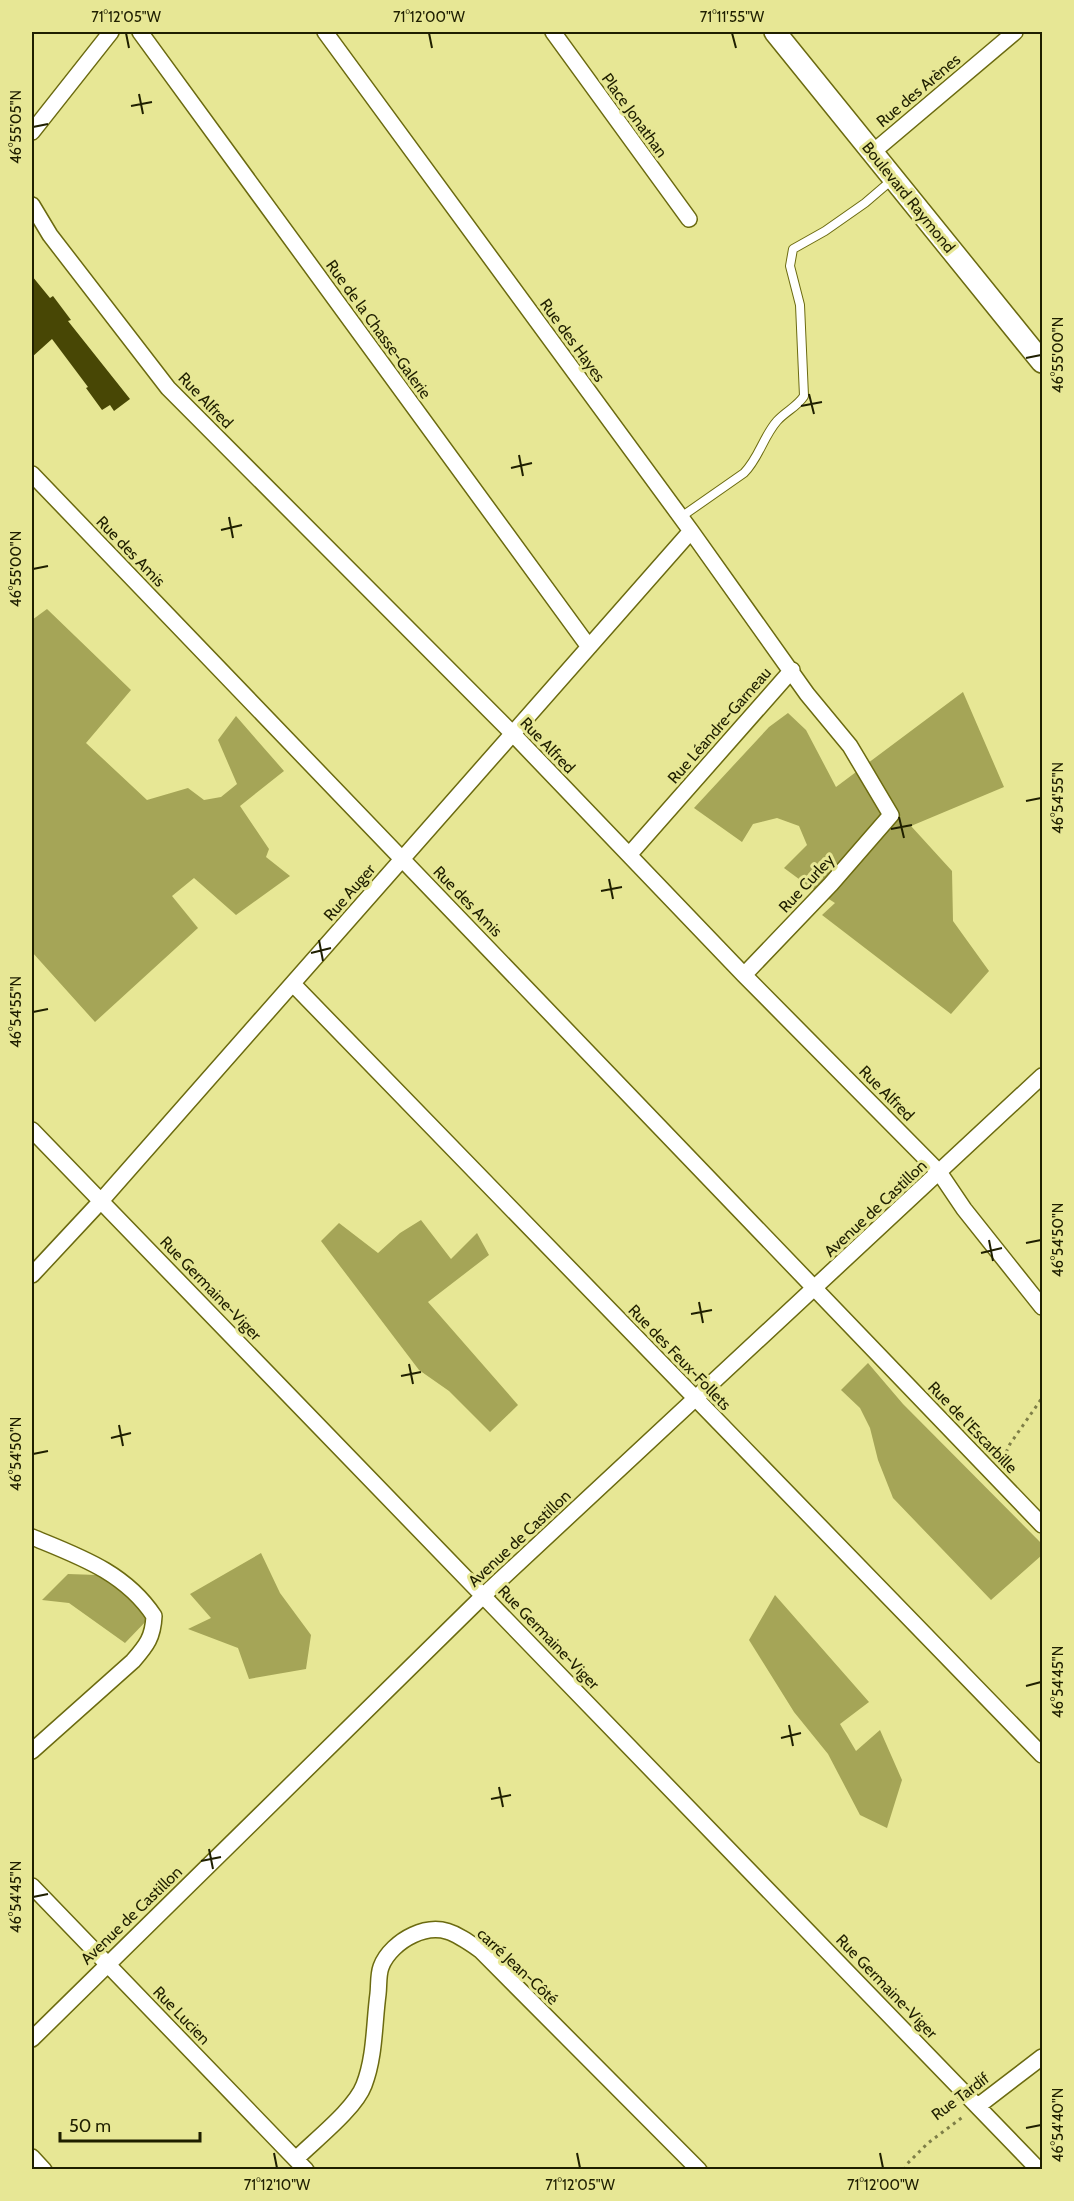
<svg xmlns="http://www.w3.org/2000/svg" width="1074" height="2201" font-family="Cabin,sans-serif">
<rect width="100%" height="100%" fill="#e7e795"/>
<!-- forest -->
<path fill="#a5a557" d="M47 609 131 690 86 743 147 800 188 788 204 800 221 797 237 784 218 740 236 716 284 771 240 806 269 849 266 857 290 876 236 915 194 878 172 896 198 928 95 1022 32 952V620Z
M963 692 1004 787 911 826 952 871 953 921 989 971 951 1014 822 915 835 903 807 885 784 868 807 845 799 826 777 818 753 824 742 842 694 808 769 727 788 713 806 730 836 787Z
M421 1220 451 1259 477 1233 489 1255 428 1302 518 1405 490 1432 449 1391 419 1370 321 1241 339 1223 378 1253 400 1233Z
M868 1363 903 1404 1042 1544V1555L991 1600 893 1498 878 1460 870 1428 860 1408 841 1390Z
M261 1553 280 1593 311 1635 306 1669 249 1679 238 1648 188 1629 211 1618 190 1594Z
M68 1574 97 1575 115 1584 150 1617 125 1643 69 1603 42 1600Z
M775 1595 869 1702 840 1724 856 1751 880 1730 902 1780 887 1828 860 1815 828 1754 794 1712 749 1640Z"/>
<!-- building -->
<path fill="#484705" d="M32 276 50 298 53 296 71 320 68 321 130 399 114 411 110 405 102 410 86 388 88 387 52 339 32 357Z"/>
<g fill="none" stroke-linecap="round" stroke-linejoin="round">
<defs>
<path id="lane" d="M681 517 744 473C759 458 763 437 777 421 786 411 797 407 804 396L800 305 790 266 793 249 825 231 865 203 893 179"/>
<path id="street" d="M140 32 589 647
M325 32 691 531 807 694 850 746 891 815 831 884 744 975
M553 32 689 219
M32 132 111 32
M873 152 1015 32
M32 205 50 235 168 388 513 734 744 975 939 1172 964 1209 1042 1307
M32 474 1042 1525
M629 855 792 670
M293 984 1042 1755
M32 1130 1039 2170
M32 1275 101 1201 691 531
M32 1537C78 1556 125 1572 154 1616 153 1637 147 1645 133 1661L32 1751
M32 1886 306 2170
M32 2039 484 1595 1042 1076
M978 2106 1042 2057
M32 2157 44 2170
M296 2159C315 2140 355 2109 364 2085 375 2057 374 2024 378 1994 379 1986 378 1975 381 1967 386 1953 400 1941 413 1935 441 1922 457 1934 480 1950L699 2170"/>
<path id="secondary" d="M775 32 1042 362"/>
</defs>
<!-- lane casing -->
<use href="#lane" stroke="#6b6a10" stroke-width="10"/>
<!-- street casing -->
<use href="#street" stroke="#6b6a10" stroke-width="18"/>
<!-- secondary casing -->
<use href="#secondary" stroke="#6b6a10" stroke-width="24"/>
<!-- path -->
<path stroke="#7e7e47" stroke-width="3" stroke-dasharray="3 4.5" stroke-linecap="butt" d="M1003 1459 1010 1444 1042 1398
M905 2170 906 2165 928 2143 964 2116"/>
<!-- lane -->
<use href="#lane" stroke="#fff" stroke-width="8"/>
<!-- street -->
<use href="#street" stroke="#fff" stroke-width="15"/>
<!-- secondary -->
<use href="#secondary" stroke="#fff" stroke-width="21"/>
</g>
<!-- ticks -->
<path fill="none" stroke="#1f1f00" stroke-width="2" d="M126 33 129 48M429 33 432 48M732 33 736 48M139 94 143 114M131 106 152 102M33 127 48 124M1026 358 1041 355M809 394 814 414M801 406 822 402M519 455 523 476M511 468 532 463M229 517 233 538M221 530 242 525M33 569 48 566M1026 801 1041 798M899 817 904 838M891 829 912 825M609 879 613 899M601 891 622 887M319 940 323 961M311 953 331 948M33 1012 48 1009M989 1240 993 1261M1026 1243 1041 1240M981 1253 1002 1248M699 1302 703 1323M691 1314 712 1310M409 1364 413 1384M401 1376 421 1372M119 1425 123 1446M111 1438 131 1433M33 1454 48 1451M1026 1686 1041 1682M789 1725 793 1746M781 1738 801 1733M499 1787 503 1807M491 1799 511 1795M209 1849 213 1869M201 1861 221 1857M33 1897 48 1894M1026 2128 1041 2125M274 2153 277 2168M577 2153 580 2168M880 2153 883 2168"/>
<g text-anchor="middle" stroke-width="6" stroke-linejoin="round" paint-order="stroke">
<!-- street labels -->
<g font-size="16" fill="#1f1f00" stroke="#e7e795">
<text transform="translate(918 90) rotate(-40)" y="6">Rue des Arènes</text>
<text transform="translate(635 115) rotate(54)" y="6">Place Jonathan</text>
<text transform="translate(909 197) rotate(51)" y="6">Boulevard Raymond</text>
<text transform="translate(379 329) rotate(54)" y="6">Rue de la Chasse-Galerie</text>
<text transform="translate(573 340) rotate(54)" y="6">Rue des Hayes</text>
<text transform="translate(206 400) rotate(46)" y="6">Rue Alfred</text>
<text transform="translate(131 551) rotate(46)" y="6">Rue des Amis</text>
<text transform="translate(719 725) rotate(-49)" y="6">Rue Léandre-Garneau</text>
<text transform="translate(548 745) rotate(46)" y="6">Rue Alfred</text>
<text transform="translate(806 883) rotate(-47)" y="6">Rue Curley</text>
<text transform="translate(349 892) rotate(-49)" y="6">Rue Auger</text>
<text transform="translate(468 901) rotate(46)" y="6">Rue des Amis</text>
<text transform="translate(887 1093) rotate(45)" y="6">Rue Alfred</text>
<text transform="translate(875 1208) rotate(-43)" y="6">Avenue de Castillon</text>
<text transform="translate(211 1288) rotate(46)" y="6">Rue Germaine-Viger</text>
<text transform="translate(680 1357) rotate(46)" y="6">Rue des Feux-Follets</text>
<text transform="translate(973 1427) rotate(46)" y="6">Rue de l'Escarbille</text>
<text transform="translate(519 1538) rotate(-43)" y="6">Avenue de Castillon</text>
<text transform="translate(549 1637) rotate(46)" y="6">Rue Germaine-Viger</text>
<text transform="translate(131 1915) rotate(-44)" y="6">Avenue de Castillon</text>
<text transform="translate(518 1966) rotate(43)" y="6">carré Jean-Côté</text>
<text transform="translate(887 1986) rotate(46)" y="6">Rue Germaine-Viger</text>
<text transform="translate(182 2015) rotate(46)" y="6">Rue Lucien</text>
<text transform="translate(960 2096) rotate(-37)" y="6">Rue Tardif</text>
</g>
</g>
<!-- border -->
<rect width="1074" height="2201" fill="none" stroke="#e7e795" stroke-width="66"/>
<!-- scale -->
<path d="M60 2132v9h140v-9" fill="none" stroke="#1f1f00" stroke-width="3"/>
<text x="69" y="2132" font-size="18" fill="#1f1f00" stroke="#e7e795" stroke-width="4.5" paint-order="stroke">50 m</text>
<rect x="33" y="33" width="1008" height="2135" fill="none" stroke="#1f1f00" stroke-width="2"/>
<g font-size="15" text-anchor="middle" fill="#1f1f00">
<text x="126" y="22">71°12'05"W</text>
<text x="429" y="22">71°12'00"W</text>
<text x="732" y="22">71°11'55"W</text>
<text transform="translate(16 127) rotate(-90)" y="5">46°55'05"N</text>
<text transform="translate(1058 355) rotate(-90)" y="5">46°55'00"N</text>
<text transform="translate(16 569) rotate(-90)" y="5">46°55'00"N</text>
<text transform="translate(1058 798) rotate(-90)" y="5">46°54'55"N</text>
<text transform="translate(16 1012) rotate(-90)" y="5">46°54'55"N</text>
<text transform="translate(1058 1240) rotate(-90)" y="5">46°54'50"N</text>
<text transform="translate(16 1454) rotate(-90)" y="5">46°54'50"N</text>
<text transform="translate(1058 1682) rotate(-90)" y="5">46°54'45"N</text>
<text transform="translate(16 1897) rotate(-90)" y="5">46°54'45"N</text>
<text transform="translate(1058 2125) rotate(-90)" y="5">46°54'40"N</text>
<text x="277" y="2190">71°12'10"W</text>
<text x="580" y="2190">71°12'05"W</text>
<text x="883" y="2190">71°12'00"W</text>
</g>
</svg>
